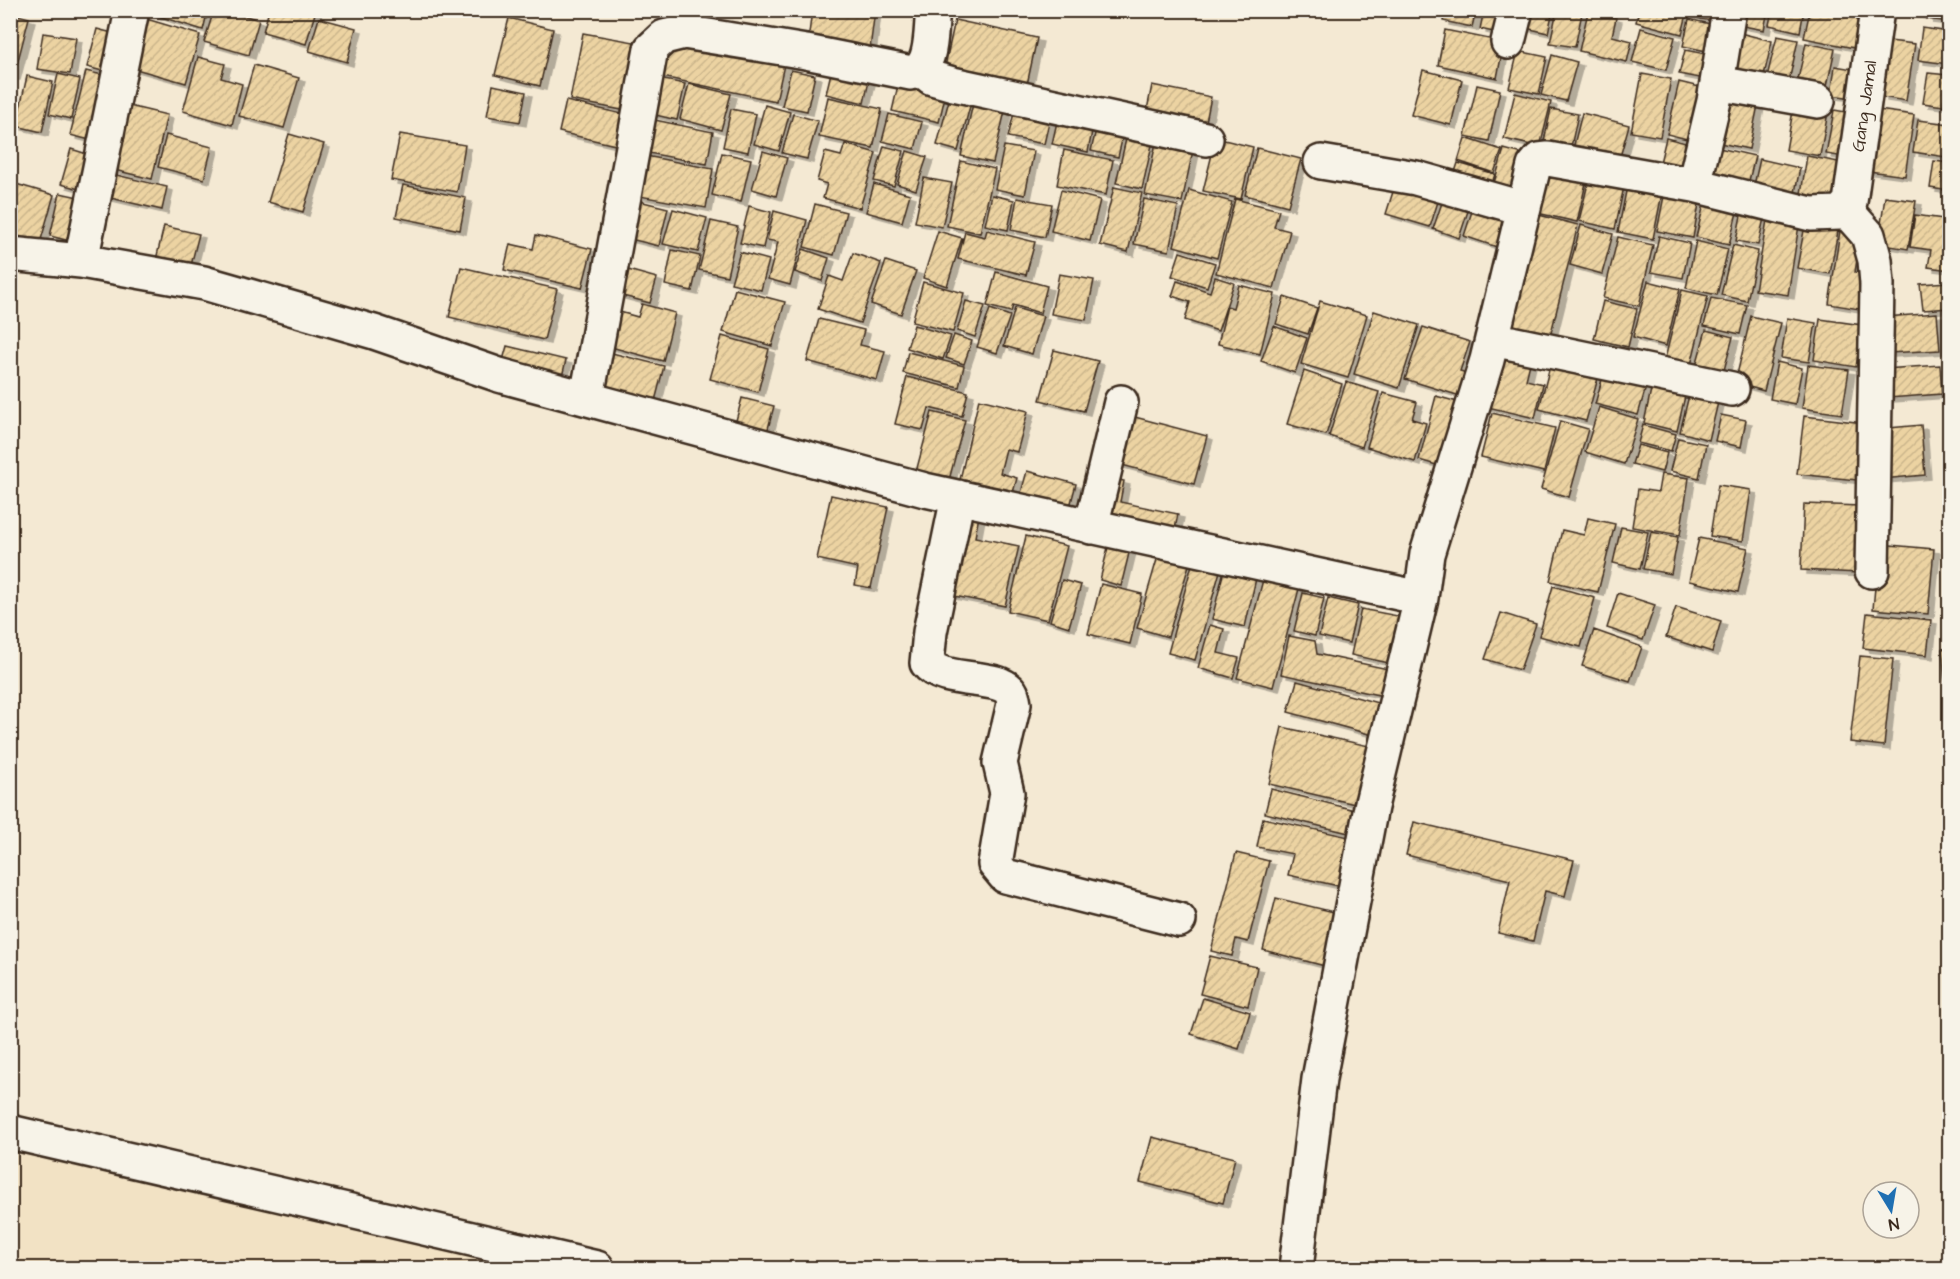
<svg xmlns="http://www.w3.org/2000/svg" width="1960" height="1279" font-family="'Architects Daughter',sans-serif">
<defs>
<pattern id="building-hatch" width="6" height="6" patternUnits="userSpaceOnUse" patternTransform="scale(1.5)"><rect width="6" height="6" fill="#ecd3a2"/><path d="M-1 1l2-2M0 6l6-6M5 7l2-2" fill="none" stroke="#cbb58b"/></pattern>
<filter id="shadow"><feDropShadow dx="6" dy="4" stdDeviation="0" flood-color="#0004"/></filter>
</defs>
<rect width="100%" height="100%" fill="#f4e9d3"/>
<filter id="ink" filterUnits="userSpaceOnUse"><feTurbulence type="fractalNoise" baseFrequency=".0167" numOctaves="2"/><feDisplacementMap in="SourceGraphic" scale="12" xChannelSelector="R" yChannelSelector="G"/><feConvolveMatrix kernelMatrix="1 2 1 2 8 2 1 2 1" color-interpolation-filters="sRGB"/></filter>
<g filter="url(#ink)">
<!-- built -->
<path fill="#f2e2c4" d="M11 1120 637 1268H11Z"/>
<!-- building -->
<path fill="url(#building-hatch)" stroke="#3b2a1e" stroke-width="1.5" filter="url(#shadow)" d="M139 10H208L203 30Z
M214 10H226L259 20 249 55 204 42Z
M269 10H316L306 44 263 32Z
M812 10H875L870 49 808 42Z
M1445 10H1476L1472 27 1443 21Z
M1484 10H1513L1507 35 1480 29Z
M1524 10H1553L1548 33 1521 27Z
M1557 10 1582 13 1575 47 1550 43Z
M1639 10H1688L1682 34 1636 22Z
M1696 10H1726L1723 23 1695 18Z
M1736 10H1768L1764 30 1733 24Z
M1772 10H1804L1800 32 1769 25Z
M1810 10H1867L1859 49 1804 38Z
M1888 10H1921L1920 15Z
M1928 10H1950V22L1927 19Z
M1588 12 1616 18 1612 36 1632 41 1627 62 1579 51Z
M10 13 29 18 14 76H10Z
M140 17 200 35 186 83 125 66Z
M319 18 356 28 347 62 309 51Z
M509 18 553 29 540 86 495 75Z
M1689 19 1723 27 1716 53 1683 46Z
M955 20 1037 38 1025 94 943 76Z
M1641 28 1675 37 1666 70 1632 62Z
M1922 28 1950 32 1948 64 1918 60Z
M97 29 124 36 114 74 87 67Z
M1445 30 1504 42 1497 78 1438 65Z
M1732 31 1772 41 1762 84 1722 75Z
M43 33 76 38 70 74 37 69Z
M583 33 640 43 627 111 570 100Z
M1777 36 1798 40 1788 86 1766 81Z
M1889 41 1915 44 1906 101 1881 97Z
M1806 43 1835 49 1825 95 1796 88Z
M664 46 785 60 776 101 653 75Z
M1685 50 1716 56 1710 80 1679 74Z
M1518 51 1547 57 1539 94 1509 88Z
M1552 55 1577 62 1566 101 1541 95Z
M198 57 225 64 221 78 242 84 232 125 183 111Z
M833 64 871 72 864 103 826 94Z
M254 65 299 78 284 128 239 116Z
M1835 66 1865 71 1861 99 1831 95Z
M791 70 815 75 807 111 782 106Z
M1423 70 1462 80 1451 125 1411 115Z
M86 71 115 78 98 142 70 135Z
M1928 73 1948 75 1943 106 1923 103Z
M58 74 80 79 71 119 49 114Z
M1642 74 1671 79 1660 137 1631 132Z
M27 76 53 82 42 132 16 126Z
M900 77 947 88 939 122 892 111Z
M654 78 685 84 677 120 647 113Z
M1679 82 1712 90 1699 142 1667 134Z
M689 84 731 94 721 130 680 119Z
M493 85 526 92 520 122 487 116Z
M1152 85 1211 97 1205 127 1146 115Z
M1477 85 1500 90 1489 141 1465 136Z
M952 89 973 95 958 151 937 145Z
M1721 92 1759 100 1749 149 1710 141Z
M1515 93 1551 102 1540 147 1504 139Z
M975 95 1007 102 993 163 961 156Z
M828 97 882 109 873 148 819 137Z
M566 101 631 116 624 147 559 132Z
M125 105 167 115 152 179 110 169Z
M765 105 790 112 779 151 754 144Z
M1016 105 1051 113 1044 144 1008 137Z
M1794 105 1828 112 1820 156 1786 150Z
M731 109 756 114 748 152 723 147Z
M1551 109 1578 114 1571 147 1544 141Z
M1871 109 1914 115 1905 176 1862 170Z
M1834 110 1858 114 1850 158 1826 154Z
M1059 113 1094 121 1088 152 1052 144Z
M1582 113 1629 125 1618 164 1572 153Z
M793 114 818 121 807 159 782 153Z
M889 114 922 122 915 149 882 141Z
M650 119 713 132 707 164 643 152Z
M1918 120 1950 124 1946 157 1913 152Z
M1098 121 1125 127 1118 157 1091 151Z
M1128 130 1154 136 1142 189 1116 183Z
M1158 133 1195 141 1182 202 1145 195Z
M289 134 324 144 303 212 268 202Z
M400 134 465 145 457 192 391 180Z
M166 135 212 147 204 179 158 167Z
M1216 138 1253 147 1241 199 1203 191Z
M1465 138 1502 150 1494 173 1458 161Z
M1666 138 1694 145 1686 178 1658 171Z
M845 144 876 153 860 208 823 198 827 184 817 181 825 152 841 156Z
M884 146 904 151 894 186 874 181Z
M1004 146 1034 151 1025 195 995 189Z
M1710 146 1755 156 1747 189 1702 179Z
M1257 148 1301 159 1288 206 1245 195Z
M71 149 100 158 90 192 61 184Z
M1504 149 1530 156 1517 201 1491 193Z
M1064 150 1113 160 1106 195 1057 185Z
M763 151 787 158 776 196 752 189Z
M907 151 927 157 916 190 897 184Z
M722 153 751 159 741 202 712 195Z
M641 155 713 169 706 208 634 195Z
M1807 156 1844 163 1836 206 1800 200Z
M1760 159 1800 168 1793 202 1752 194Z
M961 161 995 169 980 233 947 226Z
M1934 161 1950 163V191L1930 188Z
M1458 163 1495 174 1488 196 1451 184Z
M1544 164 1588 174 1577 222 1533 212Z
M108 173 167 187 162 210 102 196Z
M1590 175 1625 182 1615 229 1579 221Z
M924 178 952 183 942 227 915 222Z
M1397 179 1441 192 1430 227 1386 214Z
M1628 181 1663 188 1653 239 1618 232Z
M16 184 54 195 38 250 10 243V203Z
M874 184 910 194 902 222 866 212Z
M403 185 466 198 460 230 396 217Z
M1114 187 1142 193 1128 252 1100 245Z
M1061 190 1100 200 1090 241 1051 231Z
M1189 190 1232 202 1217 258 1174 246Z
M1446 191 1472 199 1459 238 1433 229Z
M1665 191 1700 198 1693 238 1657 231Z
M60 193 88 199 78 243 50 236Z
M992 195 1014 200 1008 230 985 225Z
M1706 196 1739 204 1729 245 1696 237Z
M1885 197 1916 201 1908 249 1878 244Z
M1017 198 1052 204 1045 237 1011 230Z
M1144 199 1178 206 1169 251 1134 244Z
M1235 199 1279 210 1274 227 1290 231 1274 288 1216 273Z
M635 200 668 208 659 246 626 238Z
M1475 202 1515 215 1503 249 1464 236Z
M815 204 846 212 834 255 804 247Z
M1743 205 1766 209 1758 245 1736 241Z
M749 206 771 212 763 248 740 243Z
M673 209 707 218 698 252 663 244Z
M774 211 807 220 790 285 768 279 778 242 767 240Z
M1527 212 1578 225 1547 349 1497 337Z
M1915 215 1950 220V270L1928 267 1931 250 1910 247Z
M1767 220 1799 225 1788 295 1755 290Z
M711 221 738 227 727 276 699 270Z
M1581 225 1613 234 1602 274 1570 265Z
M1805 225 1838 231 1830 274 1797 268Z
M164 226 199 234 189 273 155 264Z
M987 230 1035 242 1026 275 958 259 965 232 985 237Z
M938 231 962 238 947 286 923 278Z
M1840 231 1861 233 1855 272 1864 273 1859 309 1829 304Z
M536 235 592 249 582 288 504 270 510 244 533 249Z
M1659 236 1690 243 1683 278 1651 272Z
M1618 237 1653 245 1639 306 1603 298Z
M1696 241 1728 249 1717 295 1686 288Z
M1733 245 1758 251 1747 301 1721 295Z
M803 249 829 258 822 281 795 272Z
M672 250 700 256 692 291 665 285Z
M740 252 769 260 761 290 731 283Z
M1180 252 1215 263 1207 287 1172 276Z
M853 253 881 263 860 323 818 309 829 276 843 281Z
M886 261 916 271 901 314 871 304Z
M461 267 557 289 544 340 449 317Z
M621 268 657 278 650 303 615 294Z
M996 272 1047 286 1040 313 1013 305 1011 312 987 306Z
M1059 274 1094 280 1086 320 1051 314Z
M1215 277 1234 283 1218 331 1185 320 1190 302 1172 296 1177 281 1210 292Z
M1648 281 1680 289 1666 346 1633 337Z
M923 282 964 293 953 332 912 322Z
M1948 282 1950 308 1923 310 1920 284Z
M1239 285 1275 294 1260 354 1218 344 1227 306 1233 308Z
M735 289 785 302 772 346 723 332Z
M1682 290 1708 296 1689 373 1663 367Z
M1284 297 1317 308 1308 334 1276 324Z
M1711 298 1747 305 1740 334 1704 326Z
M966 301 985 306 975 337 957 331Z
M1320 301 1367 315 1348 378 1301 364Z
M1603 301 1637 309 1628 347 1594 339Z
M642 304 675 313 663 361 607 346 616 311 638 317Z
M1015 308 1043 316 1032 354 1004 346Z
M990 309 1010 316 997 353 977 347Z
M1374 311 1419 325 1399 388 1354 374Z
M1937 313 1940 350 1889 353 1885 317Z
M1751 316 1781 323 1764 391 1735 383Z
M1787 318 1816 323 1809 362 1781 358Z
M819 319 864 330 860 345 885 351 877 380 807 361Z
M1820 319 1862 325 1856 367 1814 360Z
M914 325 951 336 943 359 907 348Z
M1274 326 1307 338 1295 373 1261 361Z
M1423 327 1470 342 1460 371 1477 376 1470 399 1405 379Z
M1706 330 1733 337 1721 381 1694 373Z
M954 335 972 341 964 364 946 358Z
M722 336 769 349 758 392 710 379Z
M1494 345 1532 355 1526 380 1543 384 1535 418 1479 405Z
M507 346 566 360 560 385 500 371Z
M1054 350 1098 361 1084 411 1040 400Z
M608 352 664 366 655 401 599 387Z
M908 352 964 366 959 387 903 373Z
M1552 358 1600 371 1586 421 1539 409Z
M1777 362 1802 368 1795 404 1770 399Z
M1808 365 1849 370 1842 414 1802 408Z
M1940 365 1942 394 1888 398 1885 369Z
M1605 369 1648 380 1638 415 1595 404Z
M1304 371 1342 384 1326 435 1287 424Z
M1654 375 1688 383 1677 431 1644 423Z
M907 377 968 392 962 416 929 408 923 430 895 424Z
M1346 382 1379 392 1362 447 1329 436Z
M1691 387 1720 394 1709 440 1680 432Z
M1383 393 1417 402 1412 419 1426 423 1415 462 1367 447Z
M1436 396 1465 404 1447 468 1419 460Z
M742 398 774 406 765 440 733 432Z
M979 399 1028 411 1017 452 1006 449 1000 473 1017 478 1011 500 958 488Z
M1599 407 1638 419 1624 464 1585 452Z
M932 412 965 420 949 480 916 472Z
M1492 413 1555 428 1544 472 1481 457Z
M1721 415 1746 420 1741 447 1715 441Z
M1131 416 1207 436 1194 484 1118 464Z
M1804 416 1864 423 1857 480 1797 474Z
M1560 421 1588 429 1569 497 1541 489Z
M1643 425 1676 434 1671 451 1638 443Z
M1921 425 1925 475 1882 479 1878 429Z
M1678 438 1706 444 1699 478 1670 471Z
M1638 445 1667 453 1662 472 1632 464Z
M1027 471 1076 484 1068 514 1019 500Z
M1661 474 1689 478 1680 535 1632 527 1638 489 1658 492Z
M1107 477 1124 481 1120 502 1178 514 1174 534 1111 521 1114 508 1101 506Z
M1718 485 1751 490 1743 541 1710 536Z
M831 495 888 507 871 588 855 585 858 568 817 559Z
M1804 504 1861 506 1858 573 1801 570Z
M963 513 979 516 975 537 1019 546 1005 606 944 594Z
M1588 518 1615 524 1598 592 1550 581 1562 530 1584 535Z
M1621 527 1648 532 1640 569 1613 563Z
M1651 532 1678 537 1671 574 1643 569Z
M1026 536 1067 546 1048 620 1008 611Z
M1699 538 1748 548 1738 592 1689 581Z
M1110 539 1131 545 1121 586 1100 580Z
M1879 544 1934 549 1928 614 1873 609Z
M1158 556 1189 565 1168 637 1137 628Z
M1194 557 1222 564 1195 660 1168 653Z
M1225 566 1257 574 1245 627 1212 619Z
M1264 576 1300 585 1273 687 1237 678Z
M1062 580 1081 585 1069 627 1050 621Z
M1101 584 1142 594 1130 644 1088 634Z
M1553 586 1595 598 1581 647 1539 636Z
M1303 593 1324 598 1315 636 1294 631Z
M1618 593 1655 605 1643 640 1607 628Z
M1328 598 1358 605 1349 643 1319 636Z
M1676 607 1721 621 1712 652 1666 637Z
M1361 609 1403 617 1394 664 1351 655Z
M1501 613 1536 624 1520 670 1485 659Z
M1867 613 1931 620 1927 655 1863 648Z
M1210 625 1224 629 1218 653 1239 658 1233 678 1198 668Z
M1594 630 1642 647 1630 681 1582 666Z
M1289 636 1315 641 1317 654 1393 670 1388 697 1281 674Z
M1950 648V685H1945L1942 649Z
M1860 656 1893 659 1884 746 1850 742Z
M1297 681 1389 706 1380 737 1288 712Z
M1282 727 1369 746 1355 804 1269 784Z
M1271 789 1359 811 1353 834 1265 813Z
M1263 818 1358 839 1348 888 1288 875 1293 854 1257 847Z
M1414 822 1574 860 1565 896 1545 891 1533 941 1498 933 1510 880 1406 855Z
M1236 853 1269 861 1248 942 1236 939 1232 956 1211 951Z
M1276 898 1338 913 1325 966 1263 950Z
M1210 956 1257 967 1248 1006 1200 994Z
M1203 998 1250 1012 1239 1049 1191 1034Z
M1152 1137 1235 1158 1223 1203 1140 1182Z"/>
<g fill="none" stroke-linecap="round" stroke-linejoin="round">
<defs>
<path id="minor" d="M1508 42 1516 10
M921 69 932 78 953 84 1206 139
M1717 83 1818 101
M1321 162 1416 178 1522 208
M1694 185 1714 101 1729 10
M1845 209 1868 235 1875 260 1877 284 1872 571
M10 254 81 261 204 283 374 332 499 375 925 490 1421 598
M81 261 132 10
M1492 339 1732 389
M587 397 651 49 664 37 684 32 806 52 911 73C934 68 930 30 933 10
M958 497 930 632 927 663C942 684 997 674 1010 691 1013 694 1013 700 1014 704L1000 763 1007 793 995 864 1005 876 1179 920
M1091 527 1121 402
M10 1132 597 1268
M1296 1268 1319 1079 1371 807 1421 598 1427 554 1487 360 1534 166 1539 160 1548 159 1694 185 1811 214 1840 213 1850 202 1877 10"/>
</defs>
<!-- minor casing -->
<use href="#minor" stroke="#3b2a1e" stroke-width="38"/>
<!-- minor -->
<use href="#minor" stroke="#f7f3e8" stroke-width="33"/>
</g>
</g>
<g text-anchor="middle" stroke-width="6" stroke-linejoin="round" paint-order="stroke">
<!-- street labels -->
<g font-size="18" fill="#3b2a1e" stroke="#f7f3e8">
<text transform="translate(1864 106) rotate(-82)" y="6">Gang Jamal</text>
</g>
</g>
<!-- margin -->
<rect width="1960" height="1279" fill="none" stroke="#f7f3e8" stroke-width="36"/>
<rect x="18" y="18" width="1924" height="1243" fill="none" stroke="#3b2a1e" stroke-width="2" filter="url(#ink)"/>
<!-- north arrow -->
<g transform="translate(1891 1210) rotate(169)"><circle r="28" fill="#f7f3e8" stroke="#aca397" stroke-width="1.5"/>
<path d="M0-4.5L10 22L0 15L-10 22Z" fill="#1f6fb2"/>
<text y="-9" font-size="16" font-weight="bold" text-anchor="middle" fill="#3b2a1e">N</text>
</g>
</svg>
